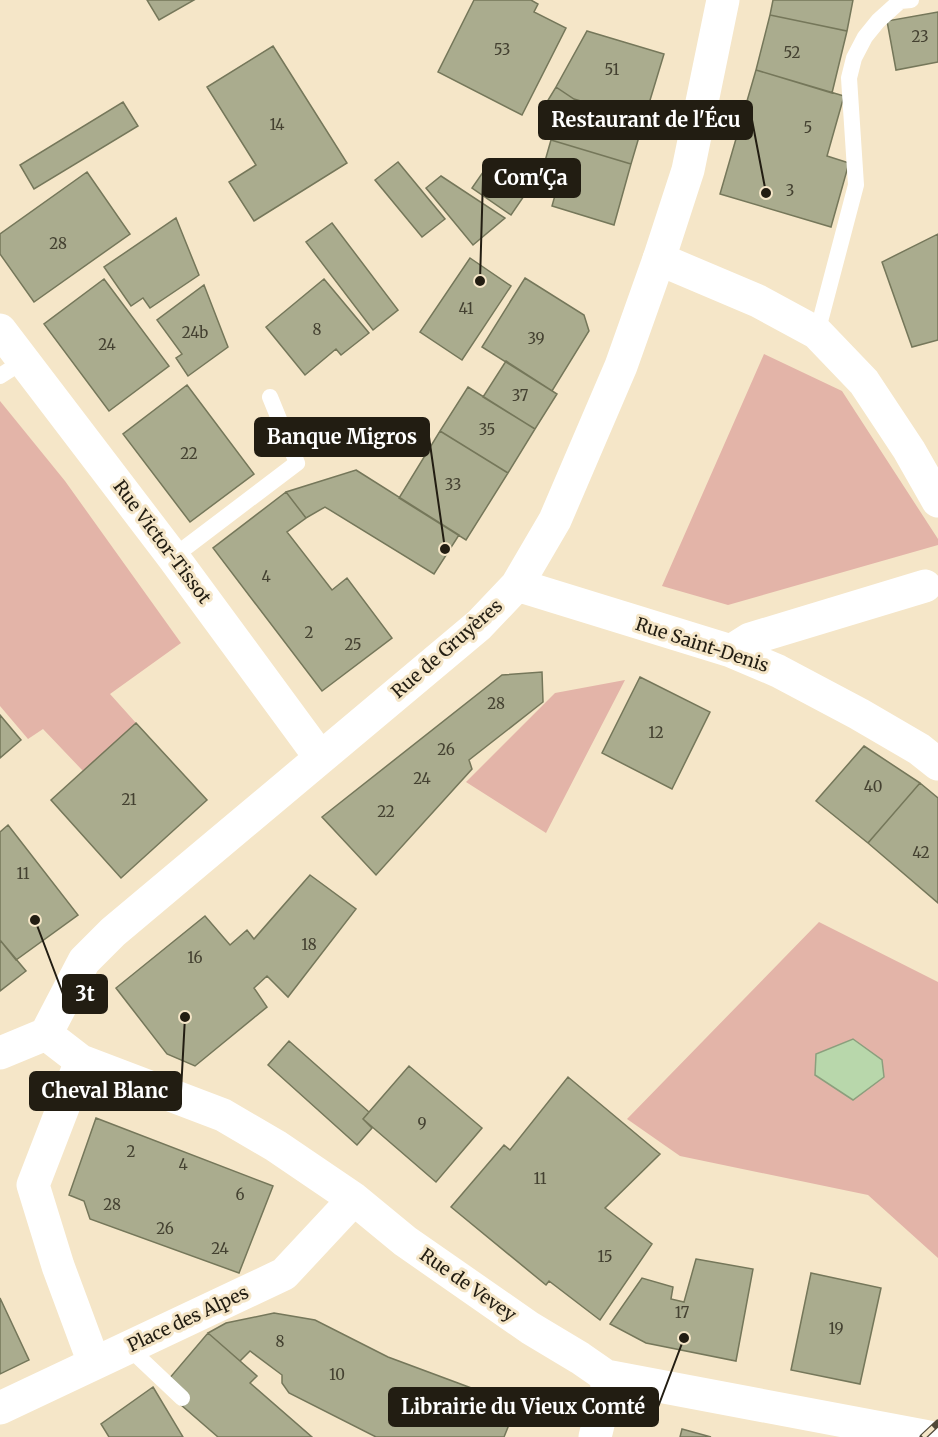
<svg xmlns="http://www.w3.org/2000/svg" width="938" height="1437" font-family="Merriweather,serif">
<rect width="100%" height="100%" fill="#f5e6c8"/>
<!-- green -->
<path fill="#e3b4a8" d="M764 354 842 391 938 539V545L728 605 662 586Z
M0 401 65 481 181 643 110 694 136 723 83 771 43 729 28 739 0 706Z
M625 680 546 833 466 782 555 693Z
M819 922 938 982V1258L868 1195 680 1156 627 1119Z"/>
<!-- water -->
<path fill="#b8d7ab" stroke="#8b9f7d" stroke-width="1.5" d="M853 1039 882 1060 884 1077 853 1100 815 1075 816 1054Z"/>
<!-- building -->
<path fill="#aaac8e" stroke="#75775a" stroke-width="1.5" d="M147 0H194L159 20Z
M474 0H531L538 4 534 12 566 28 522 115 438 72Z
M773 0H853L847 31 770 15Z
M938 12V62L896 70 887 21Z
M770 15 847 31 832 93 756 70Z
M587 31 664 54 644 120 574 99 556 87Z
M273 46 347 163 254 221 229 182 256 165 207 87Z
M756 70 844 96 827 156 849 163 831 227 720 194Z
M556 87 574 99 644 120 631 164 551 140 555 124 539 115Z
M123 102 138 126 34 189 20 165Z
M551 140 631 164 614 225 552 206 563 167 545 161Z
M398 162 445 219 422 237 375 180Z
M490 162 505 173 500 180 524 196 511 215 472 188Z
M87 172 130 234 34 302 0 254V234Z
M441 176 505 218 473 245 426 188Z
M176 218 199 275 150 308 143 298 131 306 104 267Z
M332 223 398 310 373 330 306 242Z
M938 234V340L912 347 882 262Z
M470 258 511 286 462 360 420 332Z
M525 278 584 315 589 331 552 391 482 347Z
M104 279 169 366 109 411 44 324Z
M324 279 369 333 341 355 336 349 305 375 266 327Z
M204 285 228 347 188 376 176 358 182 354 157 320Z
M506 361 557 394 535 429 483 397Z
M187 385 254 474 190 522 123 434Z
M468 387 535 429 508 473 440 431Z
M440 431 508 473 466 540 399 498Z
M356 470 459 535 434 574 325 507 306 518 286 492Z
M286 492 306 518 287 532 332 590 347 578 392 638 322 691 213 548Z
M542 672 543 702 469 760 472 769 376 875 322 817 502 675Z
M640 677 710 712 672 789 602 753Z
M0 715 21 740 0 758Z
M136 723 207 800 121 878 51 800Z
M864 746 920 783 868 843 816 801Z
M920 783 938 798V903L868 843Z
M8 825 78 915 16 960 0 940V832Z
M310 875 356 909 288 997 267 976 254 988 267 1007 195 1066 167 1054 116 988 205 916 230 945 247 930 254 939Z
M0 940 26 971 0 991Z
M289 1041 369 1112 363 1119 372 1128 357 1145 268 1065Z
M409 1066 482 1128 436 1182 363 1119Z
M568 1077 660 1154 605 1208 652 1244 600 1320 549 1281 546 1285 451 1207 504 1145 510 1150Z
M96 1118 273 1186 239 1273 90 1219 84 1201 69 1195Z
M696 1259 753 1269 736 1361 646 1343 610 1324 642 1278 673 1287 671 1299 684 1302Z
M811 1273 881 1288 860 1384 791 1370Z
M0 1298 29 1360 0 1374Z
M274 1313 315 1320 388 1357 517 1405 504 1437H376L289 1393 282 1383V1375L250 1351 240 1361 208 1333 226 1323Z
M208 1333 257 1376 250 1383 312 1437H218L180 1404 168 1380Z
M153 1387 183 1437H109L101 1424Z
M682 1429 711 1437H680Z"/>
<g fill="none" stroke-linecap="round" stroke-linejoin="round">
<!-- lane -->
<path stroke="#fff" stroke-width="16" d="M817 333 856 185 849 78 854 58 865 37 878 21 900 1 911 0
M0 376 25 360
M173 557 297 463 270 397
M128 1347 182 1398"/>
<!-- street -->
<path stroke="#fff" stroke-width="33" d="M0 330 173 557 320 757
M517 585 731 651 778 671 859 714 919 749 938 764
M731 651 750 639 925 586
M46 1034 81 1061 223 1115 276 1146 354 1199 405 1241 530 1328 580 1358 606 1376 929 1437
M0 1053 46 1034 84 961 113 932 479 625 517 585 555 520 621 366 659 259
M81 1061 33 1185 58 1266 94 1363
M0 1408 284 1274 354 1199
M595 1437 607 1388 606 1376"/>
<!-- secondary -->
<path stroke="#fff" stroke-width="33" d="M723 0 688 170 659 259 758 301 817 333 864 382 909 450 938 501"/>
<defs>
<path id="rail" d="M923 1437 938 1423"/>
</defs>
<!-- rail casing -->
<use href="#rail" stroke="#504939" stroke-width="7"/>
<!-- rail -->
<use href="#rail" stroke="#f5e6c8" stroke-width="4.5" stroke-dasharray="14" stroke-linecap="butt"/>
</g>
<g text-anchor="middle" stroke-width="6" stroke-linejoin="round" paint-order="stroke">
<!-- number labels -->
<g font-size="15" fill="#444131">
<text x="920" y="42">23</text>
<text x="502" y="55">53</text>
<text x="792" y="58">52</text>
<text x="612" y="75">51</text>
<text x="277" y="130">14</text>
<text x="808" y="133">5</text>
<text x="790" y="196">3</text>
<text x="58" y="249">28</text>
<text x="466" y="314">41</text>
<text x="317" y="335">8</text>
<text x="195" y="338">24b</text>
<text x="536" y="344">39</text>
<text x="107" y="350">24</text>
<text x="520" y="401">37</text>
<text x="487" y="435">35</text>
<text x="189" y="459">22</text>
<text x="453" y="490">33</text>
<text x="266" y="582">4</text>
<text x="309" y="638">2</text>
<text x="353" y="650">25</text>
<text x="496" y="709">28</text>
<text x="656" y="738">12</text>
<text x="446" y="755">26</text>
<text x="422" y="784">24</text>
<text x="873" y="792">40</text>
<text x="129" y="805">21</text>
<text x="386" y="817">22</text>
<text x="921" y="858">42</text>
<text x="23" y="879">11</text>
<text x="309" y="950">18</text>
<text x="195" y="963">16</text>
<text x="422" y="1129">9</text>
<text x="131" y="1157">2</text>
<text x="183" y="1170">4</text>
<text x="540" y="1184">11</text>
<text x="240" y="1200">6</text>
<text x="112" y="1210">28</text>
<text x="165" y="1234">26</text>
<text x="220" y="1254">24</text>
<text x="605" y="1262">15</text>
<text x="682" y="1318">17</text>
<text x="836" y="1334">19</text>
<text x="280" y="1347">8</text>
<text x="337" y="1380">10</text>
</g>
<!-- street labels -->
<g font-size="18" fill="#221d12" stroke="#f5e6c8">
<text transform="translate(162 542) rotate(53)" y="6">Rue Victor-Tissot</text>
<text transform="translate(702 645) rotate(18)" y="6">Rue Saint-Denis</text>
<text transform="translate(447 649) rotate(-41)" y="6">Rue de Gruyères</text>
<text transform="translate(468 1285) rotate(35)" y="6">Rue de Vevey</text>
<text transform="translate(188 1319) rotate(-25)" y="6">Place des Alpes</text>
</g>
</g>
<!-- callouts -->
<path fill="none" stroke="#221d12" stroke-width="2" d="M766 193L752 120M480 281L483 178M445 549L429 437M35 920L63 994M185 1017L181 1091M684 1338L658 1407"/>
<g fill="#221d12" stroke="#f5e6c8" stroke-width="2">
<circle cx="766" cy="193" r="6"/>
<circle cx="480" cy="281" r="6"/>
<circle cx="445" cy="549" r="6"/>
<circle cx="35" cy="920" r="6"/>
<circle cx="185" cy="1017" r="6"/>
<circle cx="684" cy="1338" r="6"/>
</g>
<g fill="#221d12" stroke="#221d12" stroke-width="2">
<rect x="539" y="101" width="213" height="38" rx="6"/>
<rect x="483" y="159" width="97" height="38" rx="6"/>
<rect x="255" y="418" width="174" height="38" rx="6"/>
<rect x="63" y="975" width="44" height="38" rx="6"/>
<rect x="30" y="1072" width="151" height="38" rx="6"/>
<rect x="389" y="1388" width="269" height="38" rx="6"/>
</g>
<g font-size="20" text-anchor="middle" font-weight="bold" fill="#fff">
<text x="646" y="127">Restaurant de l'Écu</text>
<text x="531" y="185">Com'Ça</text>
<text x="342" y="444">Banque Migros</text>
<text x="85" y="1001">3t</text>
<text x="105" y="1098">Cheval Blanc</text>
<text x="523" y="1414">Librairie du Vieux Comté</text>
</g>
</svg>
